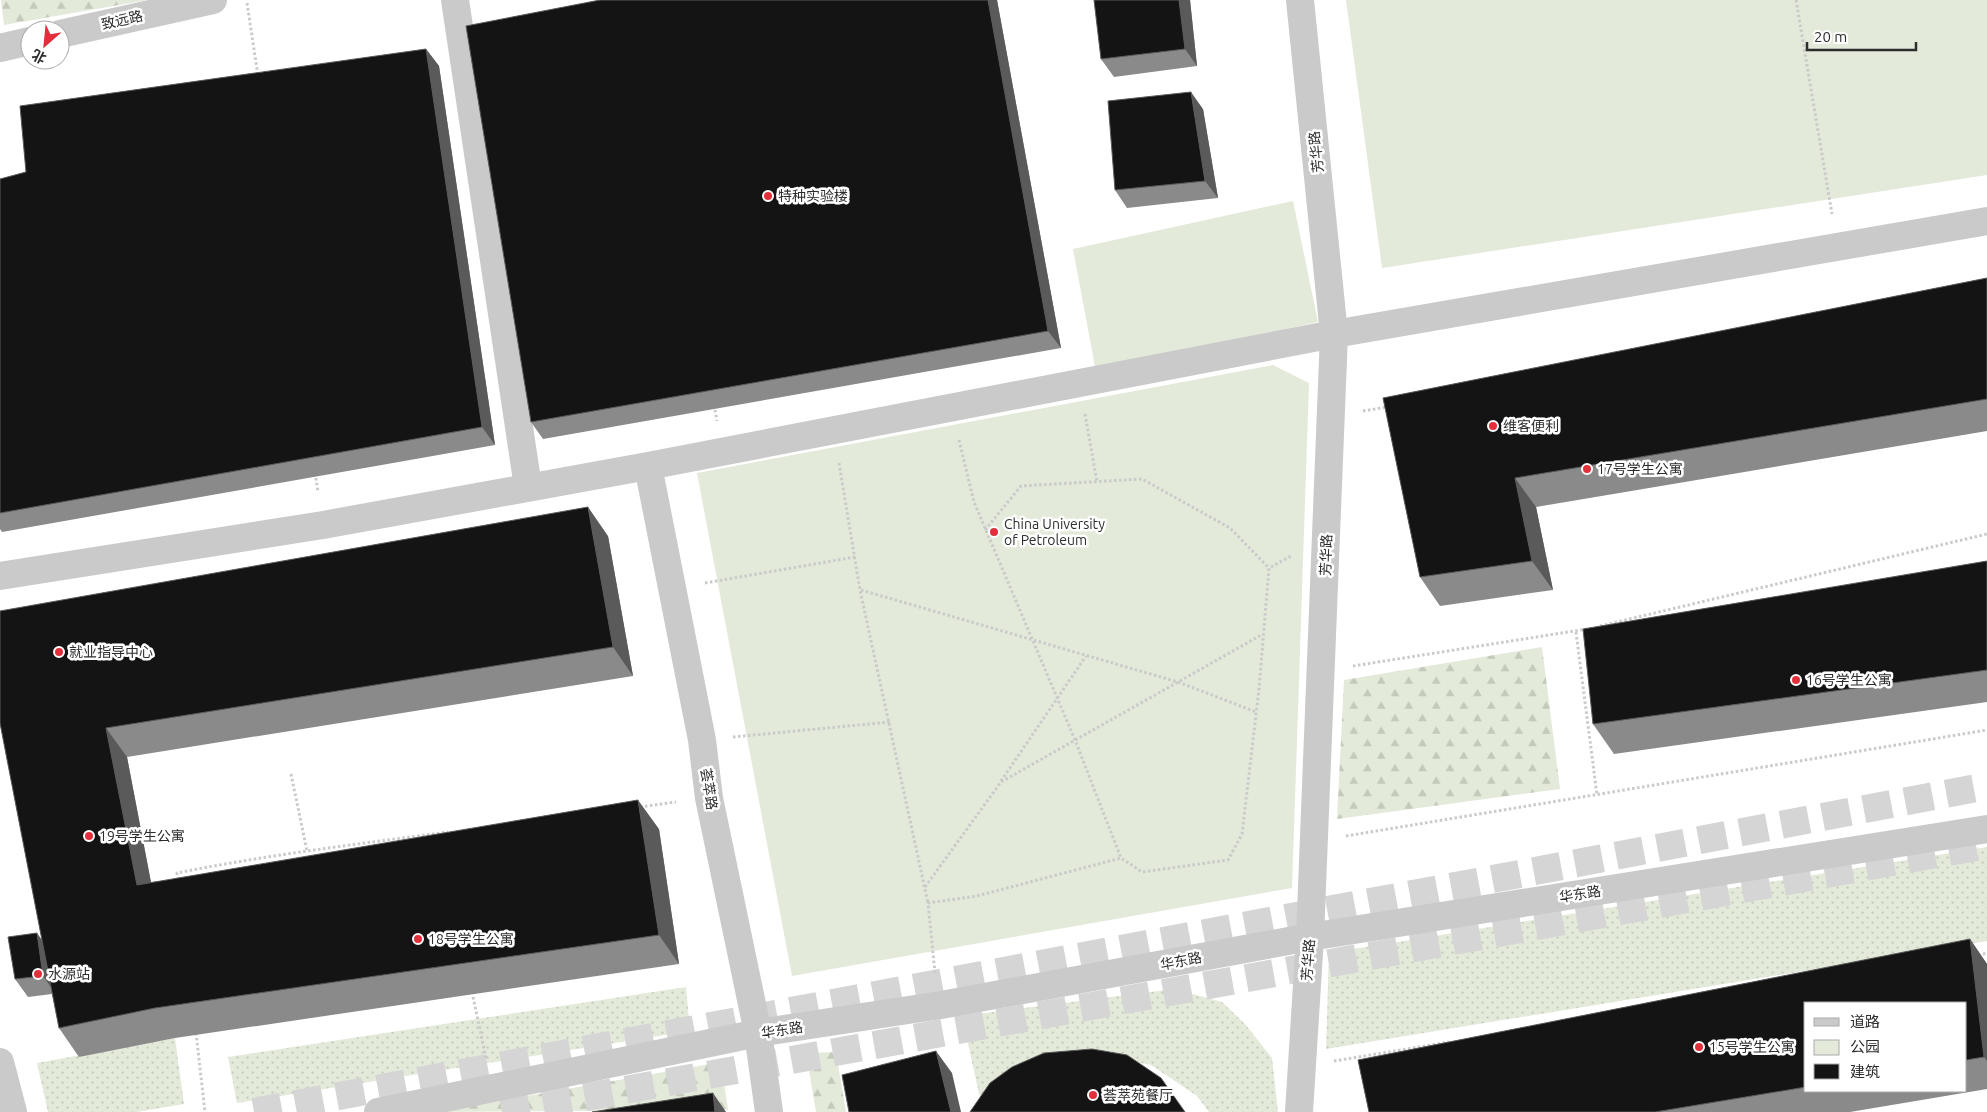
<svg xmlns="http://www.w3.org/2000/svg" width="1987" height="1112" font-family="Ubuntu,'Noto Sans SC',sans-serif">
<defs>
<pattern id="forest-firs" width="22" height="20" patternUnits="userSpaceOnUse" patternTransform="scale(1.25)"><rect width="22" height="20" fill="#e3eada"/><path d="M5 1l3.5 6h-7zM16 11l3.5 6h-7z" fill="#c3c9bb"/></pattern>
<pattern id="garden-dots" width="8" height="8" patternUnits="userSpaceOnUse" patternTransform="scale(1.25)"><rect width="8" height="8" fill="#e3eada"/><path d="M2 2h.1M6 6h.1" fill="none" stroke="#c3c9bb" stroke-width="1.8" stroke-linecap="round"/></pattern>
</defs>
<rect width="100%" height="100%" fill="#fff"/>
<!-- forest -->
<path fill="url(#forest-firs)" d="M1 0H148L4 25Z
M1542 647 1560 789 1337 819 1344 680Z
M836 1052 846 1112H816L806 1053Z
M721 1062 728 1110 435 1112Z"/>
<!-- park -->
<path fill="#e3eada" d="M1346 0H1987V175L1382 268Z
M1293 201 1318 322 1096 372 1073 249Z
M1273 365 1309 383 1292 888 792 976 697 473Z"/>
<!-- garden -->
<path fill="url(#garden-dots)" d="M1987 847V941L1326 1049 1329 953Z
M686 987 690 1031 237 1103 228 1057Z
M1174 989 1222 1002 1245 1024 1272 1058 1278 1112H1209L1197 1096 1151 1065 1094 1054 983 1112 962 1016Z
M175 1038 184 1104 137 1112H48L37 1063Z"/>
<g fill="none" stroke-linecap="round" stroke-linejoin="round">
<!-- major-tunnel -->
<path stroke="#d5d5d5" stroke-width="28" stroke-dasharray="28 14" stroke-linecap="butt" d="M254 1112 1987 786
M502 1112 1987 845"/>
<!-- path -->
<path stroke="#cacaca" stroke-width="3" stroke-dasharray="2.5 2.5" stroke-linecap="butt" d="M1796 0 1832 214
M247 3 258 76
M714 405 717 421
M1363 411 1387 407
M1085 414 1097 482
M959 440 974 502 1075 740 1121 858
M839 463 860 590 928 903
M315 473 318 492
M985 530 1021 486 1142 479 1230 528 1269 568
M705 583 855 557
M861 590 1178 682 1256 712
M1600 626 1987 534
M1576 632 1597 795
M1353 666 1587 629
M733 737 890 722
M291 774 307 851
M1001 781 1086 656
M640 807 676 802
M1346 836 1987 730
M178 880 177 873C267 855 358 844 448 832
M925 887 1001 782 1263 634
M1978 955 1987 953
M935 973 928 903 977 896 1121 858 1142 872 1228 860 1242 834 1259 689 1269 568 1293 555
M473 997 486 1058
M196 1033 205 1112
M1334 1061 1449 1042"/>
<!-- minor -->
<path stroke="#cacaca" stroke-width="28" d="M455 0 528 487
M60 34 213 0
M0 48 30 41
M648 466 702 740 709 798 758 1033 769 1112
M0 576 323 525 648 466 1334 334 1987 221
M0 1062 13 1112
M378 1112 758 1033 941 1005 1310 937 1987 829
M1299 1112 1310 937 1334 334 1300 0"/>
</g>
<!-- wall -->
<path fill="#8a8a8a" fill-rule="evenodd" d="M997 0 1061 348 543 439 531 422Z
M1190 0 1197 66 1114 77 1101 59Z
M426 49 439 66 495 445 2 532 0 529V179L26 172Z
M1203 109 1218 198 1127 208 1115 190Z
M1987 278V431L1536 507 1553 590 1440 606 1420 577 1383 398Z
M608 536 633 676 127 757 151 882 659 829 679 964 175 1038 79 1057 59 1028 52 994 28 997 15 979 42 940 0 723Z
M1987 561V702L1614 754 1593 724Z
M1970 939 1987 964V1089L1850 1112H1369L1358 1060ZM1806 1003H1966V1091H1806Z"/>
<!-- shaded-wall -->
<path fill="#5a5a5a" d="M988 0H997L1061 348 1048 331Z
M1179 0H1190L1197 66 1185 49Z
M426 49 439 66 495 445 482 427Z
M1191 92 1203 109 1218 198 1205 181Z
M1515 478 1536 507 1553 590 1532 561Z
M588 507 608 536 633 676 613 647Z
M106 728 127 757 157 914 137 885Z
M638 800 659 829 679 964 659 935Z
M37 933 49 950 55 993 43 976Z
M1970 939 1987 964V1061L1984 1057Z
M936 1051 952 1073 961 1112H951Z
M713 1093 726 1112H715Z"/>
<!-- building -->
<path fill="#141414" stroke="#5a5a5a" d="M600 0H988L1048 331 531 422 466 26Z
M1094 0H1179L1185 49 1101 59Z
M426 49 482 427 0 513V179L26 172 20 106Z
M1191 92 1205 181 1115 190 1108 101Z
M1987 278V399L1515 478 1532 561 1420 577 1383 398Z
M588 507 613 647 106 728 137 885 638 800 659 935 155 1008 59 1028 0 723V611Z
M1987 561V670L1593 724 1583 629Z
M37 933 43 976 15 979 8 937Z
M1970 939 1984 1057 1966 1060V1003H1806V1087L1655 1112H1369L1358 1060Z
M1092 1049 1127 1055 1161 1078 1185 1112H970L972 1109 990 1083 1012 1067 1044 1053Z
M936 1051 951 1112H849L842 1075Z
M713 1093 715 1112H592Z"/>
<!-- markers -->
<g fill="#e32f3b" stroke="#fff" stroke-width="2">
<circle cx="768" cy="196" r="5"/>
<circle cx="1493" cy="426" r="5"/>
<circle cx="1587" cy="469" r="5"/>
<circle cx="994" cy="532" r="5"/>
<circle cx="59" cy="652" r="5"/>
<circle cx="1796" cy="680" r="5"/>
<circle cx="89" cy="836" r="5"/>
<circle cx="418" cy="939" r="5"/>
<circle cx="38" cy="974" r="5"/>
<circle cx="1699" cy="1047" r="5"/>
<circle cx="1093" cy="1095" r="5"/>
</g>
<g text-anchor="middle" stroke-width="5" stroke-linejoin="round" paint-order="stroke">
<!-- street labels -->
<g font-size="14" fill="#2d2d2d" stroke="#fff">
<text transform="translate(122 20) rotate(-13)" y="5">致远路</text>
<text transform="translate(1316 152) rotate(-96)" y="5">芳华路</text>
<text transform="translate(1326 555) rotate(-88)" y="5">芳华路</text>
<text transform="translate(709 789) rotate(81)" y="5">荟萃路</text>
<text transform="translate(1580 894) rotate(-9)" y="5">华东路</text>
<text transform="translate(1308 960) rotate(-86)" y="5">芳华路</text>
<text transform="translate(1181 961) rotate(-11)" y="5">华东路</text>
<text transform="translate(782 1030) rotate(-9)" y="5">华东路</text>
</g>
<!-- poi labels -->
<g font-size="14" fill="#2d2d2d" stroke="#fff" text-anchor="start">
<text x="778" y="201">特种实验楼</text>
<text x="1503" y="431">维客便利</text>
<text x="1597" y="474">17号学生公寓</text>
<text x="1004" y="529">China University<tspan x="1004" dy="16">of Petroleum</tspan></text>
<text x="69" y="657">就业指导中心</text>
<text x="1806" y="685">16号学生公寓</text>
<text x="99" y="841">19号学生公寓</text>
<text x="428" y="944">18号学生公寓</text>
<text x="48" y="979">水源站</text>
<text x="1709" y="1052">15号学生公寓</text>
<text x="1103" y="1100">荟萃苑餐厅</text>
</g>
</g>
<!-- legend -->
<rect x="1804" y="1002" width="162" height="90" fill="#ffffff" stroke="#ababab"/>
<rect x="1814" y="1018" width="25" height="8" fill="#cacaca" stroke="#ababab"/>
<text x="1850" y="1027" font-size="15" fill="#2d2d2d">道路</text>
<rect x="1814" y="1040" width="25" height="15" fill="#e3eada" stroke="#ababab"/>
<text x="1850" y="1052" font-size="15" fill="#2d2d2d">公园</text>
<rect x="1814" y="1064" width="25" height="15" fill="#141414" stroke="#ababab"/>
<text x="1850" y="1077" font-size="15" fill="#2d2d2d">建筑</text>
<!-- north arrow -->
<g transform="translate(45 45) rotate(207)"><circle r="24" fill="#ffffff" stroke="#ababab"/>
<path d="M0-4L9 19L0 12L-9 19Z" fill="#e32f3b"/>
<text y="-8" font-size="14" font-weight="bold" text-anchor="middle" fill="#2d2d2d">北</text>
</g>
<!-- scale -->
<path d="M1807 42v8h109v-8" fill="none" stroke="#2d2d2d" stroke-width="2.5"/>
<text x="1814" y="42" font-size="15" fill="#2d2d2d" stroke="#ffffff" stroke-width="4" paint-order="stroke">20 m</text>
</svg>
